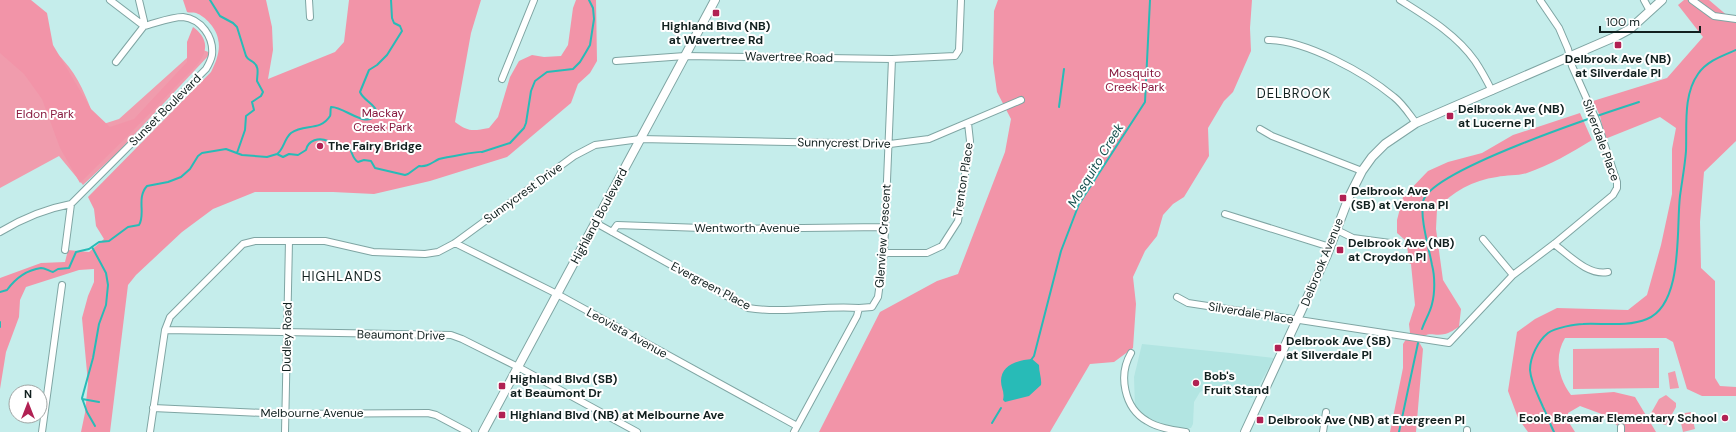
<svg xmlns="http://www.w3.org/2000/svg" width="1736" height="432" font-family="'DM Sans',sans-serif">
<rect width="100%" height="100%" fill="#c5edeb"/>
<!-- built -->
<path fill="#b2e5e2" d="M1142 344 1230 353 1274 358 1252 398 1204 390 1200 392 1194 402 1193 424 1191 428H1177L1148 422 1135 408 1134 377Z"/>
<!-- green -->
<path fill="#f09cad" d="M0 0C24 21 49 42 69 67 82 84 90 106 97 126L119 119 198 48 211 53 118 152 83 185 59 156 0 188Z
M1659 348V388L1573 389V349Z
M1675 371 1679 388 1670 389 1668 373Z
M1666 395 1676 403V407L1666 425 1655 422 1650 415 1659 399Z
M1691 412 1695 429 1683 432 1679 414Z"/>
<!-- forest -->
<path fill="#f294a8" d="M0 0H31L47 13 53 45 91 109 110 127 134 119 187 62V42L193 27C201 33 208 41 204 53 201 63 189 73 181 81 148 116 114 149 80 183L60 148 42 99 24 74 0 53Z
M183 0H266L272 27 273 50 268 79 335 52 344 42 349 0H481L471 33 455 122C468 132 473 131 489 128L498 117 510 77 519 61 532 55 544 57 561 56 568 45 573 8 576 0H596L597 61 590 73 578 84 571 103 507 157 430 181 374 194 333 192H255L213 209 182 232 136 275 128 285 110 432H81L85 413 88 383 82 318 88 296 94 282V269L79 270 26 287 20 300 19 317 6 352 0 389V278L41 263 65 262 68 250 89 252 104 239 96 226 94 209 88 197 211 72C216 62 221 50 218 39 217 29 205 16 196 13 193 12 189 13 187 12Z
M998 0H1252L1250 28 1251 51 1233 92 1224 101 1208 128 1209 156 1184 197 1173 204 1163 215 1157 236 1145 251 1133 277 1136 304 1133 348 1114 362 1090 364 1050 432H819L880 312 937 281 958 274 1005 152 1011 119 997 92 993 63 994 11Z
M1684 0H1709L1736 23V141L1704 172 1700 222 1701 268 1715 281V378L1720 386 1736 387V396H1702L1687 389 1673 342 1666 338H1565C1554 356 1558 378 1571 395L1614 392 1635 397 1656 432H1624L1607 416 1580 406 1568 413V421L1575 432H1528L1518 418 1508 391 1517 332 1535 319 1557 308 1628 310 1647 295 1661 245 1672 194V149L1676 128 1660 117 1605 139 1600 116 1593 101 1667 78 1703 37 1678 5Z
M1580 113 1592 140C1571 153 1550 165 1527 173 1518 176 1506 175 1497 177 1473 180 1452 192 1437 209L1436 229 1443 280 1461 309 1459 327C1455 329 1450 333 1445 334 1432 337 1428 329 1419 342L1423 349 1416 432H1390L1403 368V344L1410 333 1409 324 1415 305 1411 264 1403 261 1408 252 1405 240 1397 233V220L1403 197 1428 171 1448 162 1482 153 1513 135Z"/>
<!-- water -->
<path fill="#28bbb7" d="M1032 359 1039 365C1039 373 1042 379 1041 385L1029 396 1005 402 1003 400C1005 392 1001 388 1001 381 1001 365 1018 360 1032 359Z"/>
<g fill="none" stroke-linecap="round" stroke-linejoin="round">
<!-- stream -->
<path stroke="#28bbb7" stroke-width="2" d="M210 0 220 16 233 23 237 27 246 56C248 60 250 60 253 62 260 67 257 74 257 81L263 92 261 96 252 102 254 110 246 116 245 130 237 153
M1059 107 1064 69
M277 154 283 157 289 154 298 155 306 150C308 140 319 137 328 141 331 142 333 146 336 146 339 147 343 145 346 145 353 149 351 158 358 162L364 160 371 161 375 168 405 175 408 174 419 166C428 167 431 163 439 159 443 158 479 151 482 152L510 143 524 128 526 123 531 91 535 81 547 72 573 69 580 62 586 52 590 45 594 19 593 8 589 0
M92 247 106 273 108 285 106 305 99 324 93 358 82 398 87 412 95 426
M0 292 7 290C15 279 27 270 41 268 45 268 49 271 53 272L58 269 69 268 76 252 89 249 99 242 109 241 128 227 139 225C146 214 136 198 147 186L168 182 181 177 190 169 198 156 202 153 226 149 242 155 267 157 277 154C284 149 284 139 291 133 304 123 320 132 330 116 331 114 330 110 331 107 344 106 369 132 377 112 374 103 364 101 360 92L369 70 377 65 387 55 402 31 400 26 394 23 392 18 391 0
M0 322V327
M1422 329C1425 320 1430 313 1432 304 1435 293 1435 276 1432 265 1429 248 1420 219 1423 202 1427 171 1605 113 1639 102
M1031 360 1034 356 1061 251 1079 204 1145 102 1150 0
M82 399 99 402
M992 423 1001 408
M1399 432 1418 343
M1554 432C1550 424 1547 415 1543 407 1538 395 1531 383 1530 370 1530 357 1538 341 1548 333 1555 328 1575 324 1583 324 1603 323 1628 327 1647 319 1684 304 1676 227 1680 196 1682 181 1685 165 1686 151 1687 126 1683 95 1698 74 1707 61 1722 56 1736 50"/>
<defs>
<path id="minor" d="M110 0 144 26
M309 0 310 17
M1400 0C1427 17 1456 34 1475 61 1481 70 1487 81 1492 91
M1644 0 1650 11
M1692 0 1714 16 1736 19
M1268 40C1306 40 1365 73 1394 97 1403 104 1409 114 1416 123
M616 61 685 56 892 59 955 56 959 50 961 0
M116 62 144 26V21L139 0
M502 79 534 0
M1260 129 1272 136 1362 171
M1225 214 1330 247
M596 223 748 308C785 314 822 305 859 308
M1337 230 1353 238 1390 243
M0 232C23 218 44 209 71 204L206 69C209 64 211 60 212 55 214 37 201 19 183 17 171 17 156 23 144 26
M612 232 617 225 730 229 884 227
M1483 239 1513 275
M455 243 557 294 797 426
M1554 244C1569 255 1588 276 1608 272
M65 250 71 204
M884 253H927L942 246 958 221 970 141 968 123
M1177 297 1188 303 1449 343 1513 275 1554 244 1613 195 1617 188V182L1597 122 1572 66 1568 49 1559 28 1540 0
M165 330 451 335 462 339 518 367 637 432
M1131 353C1118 375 1124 408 1147 421 1158 428 1173 430 1186 432
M153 408 286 414 428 413 436 415 468 432
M42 432 62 285
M150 432 165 330 170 317 243 244 255 241H325L373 252 425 254 438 252 455 243 574 156 595 145 640 139 890 144 929 139 1021 100
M285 432 289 241
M794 432 857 316 859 308 872 307 878 297 884 253 892 59
M1323 432 1326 412
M1467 432V430
M1621 432V427"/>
<path id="tertiary" d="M483 432 715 0
M1245 432 1327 255 1349 197 1362 171 1372 157 1385 144 1416 123 1617 36 1630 29 1662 0"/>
</defs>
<!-- minor casing -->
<use href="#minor" stroke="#7fa5a3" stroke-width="8"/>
<!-- tertiary casing -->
<use href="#tertiary" stroke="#7fa5a3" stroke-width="10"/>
<!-- minor -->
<use href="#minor" stroke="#fff" stroke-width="6"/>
<!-- tertiary -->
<use href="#tertiary" stroke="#fff" stroke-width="8"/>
</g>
<!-- markers -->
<g fill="#b12153" stroke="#fff" stroke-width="1.5">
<rect x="712" y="9" width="8" height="8" rx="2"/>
<rect x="1614" y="41" width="8" height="8" rx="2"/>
<rect x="1446" y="112" width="8" height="8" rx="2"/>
<circle cx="320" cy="146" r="4"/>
<rect x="1339" y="194" width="8" height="8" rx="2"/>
<rect x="1336" y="246" width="8" height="8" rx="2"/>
<rect x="1274" y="344" width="8" height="8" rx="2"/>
<circle cx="1196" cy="383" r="4"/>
<rect x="498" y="382" width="8" height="8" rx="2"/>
<rect x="498" y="411" width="8" height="8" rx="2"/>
<circle cx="1725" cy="418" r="4"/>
<rect x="1256" y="416" width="8" height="8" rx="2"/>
</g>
<g text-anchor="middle" stroke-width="4" stroke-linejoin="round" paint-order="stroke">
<!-- poi labels -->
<g font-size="12" font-weight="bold" fill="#11201f" stroke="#fff" text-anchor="start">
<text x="716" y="30" text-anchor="middle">Highland Blvd (NB)<tspan x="716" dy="14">at Wavertree Rd</tspan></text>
<text x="1618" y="63" text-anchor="middle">Delbrook Ave (NB)<tspan x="1618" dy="14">at Silverdale Pl</tspan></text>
<text x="1458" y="113">Delbrook Ave (NB)<tspan x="1458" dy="14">at Lucerne Pl</tspan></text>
<text x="328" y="150">The Fairy Bridge</text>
<text x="1351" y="195">Delbrook Ave<tspan x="1351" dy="14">(SB) at Verona Pl</tspan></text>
<text x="1348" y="247">Delbrook Ave (NB)<tspan x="1348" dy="14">at Croydon Pl</tspan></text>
<text x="1286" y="345">Delbrook Ave (SB)<tspan x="1286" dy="14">at Silverdale Pl</tspan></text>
<text x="1204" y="380">Bob's<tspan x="1204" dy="14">Fruit Stand</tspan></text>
<text x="510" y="383">Highland Blvd (SB)<tspan x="510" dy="14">at Beaumont Dr</tspan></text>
<text x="510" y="419">Highland Blvd (NB) at Melbourne Ave</text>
<text x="1717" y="422" text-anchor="end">Ecole Braemar Elementary School</text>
<text x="1268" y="424">Delbrook Ave (NB) at Evergreen Pl</text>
</g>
<!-- street labels -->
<g font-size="12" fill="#11201f" stroke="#fff">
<text transform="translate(789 57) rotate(1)" y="4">Wavertree Road</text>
<text transform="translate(165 110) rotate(-45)" y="4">Sunset Boulevard</text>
<text transform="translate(1601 140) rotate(70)" y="4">Silverdale Place</text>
<text transform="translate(844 143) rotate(1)" y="4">Sunnycrest Drive</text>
<text transform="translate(963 180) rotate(-81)" y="4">Trenton Place</text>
<text transform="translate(523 193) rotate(-36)" y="4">Sunnycrest Drive</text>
<text transform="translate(599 216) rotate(-62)" y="4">Highland Boulevard</text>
<text x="747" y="232">Wentworth Avenue</text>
<text transform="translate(883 236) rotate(-86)" y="4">Glenview Crescent</text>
<text transform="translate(1322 262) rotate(-68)" y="4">Delbrook Avenue</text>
<text transform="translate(711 286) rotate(28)" y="4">Evergreen Place</text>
<text transform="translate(1251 313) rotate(9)" y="4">Silverdale Place</text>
<text transform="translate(627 333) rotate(29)" y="4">Leovista Avenue</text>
<text transform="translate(401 335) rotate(1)" y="4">Beaumont Drive</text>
<text transform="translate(287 337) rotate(-89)" y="4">Dudley Road</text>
<text x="312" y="417">Melbourne Avenue</text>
</g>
<!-- park labels -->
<g font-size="12" fill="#881a3f" stroke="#fff">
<text x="1135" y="77">Mosquito<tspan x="1135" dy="14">Creek Park</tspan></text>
<text x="383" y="117">Mackay<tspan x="383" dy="14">Creek Park</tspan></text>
<text x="45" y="118">Eldon Park</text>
</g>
<!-- neighbourhood labels -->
<g font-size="13" letter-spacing="1" fill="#11201f" stroke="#fff">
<text x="1294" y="98">DELBROOK</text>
<text x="342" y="281">HIGHLANDS</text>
</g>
<!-- water labels -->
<g font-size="13" font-style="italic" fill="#144f4d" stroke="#fff">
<text transform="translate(1095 165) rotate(-59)" y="5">Mosquito Creek</text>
</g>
</g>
<!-- north arrow -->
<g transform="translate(28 404)"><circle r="19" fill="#ffffff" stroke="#a0a6a5"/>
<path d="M0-3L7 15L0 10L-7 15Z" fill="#b12153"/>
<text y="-6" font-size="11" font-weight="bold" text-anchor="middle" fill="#11201f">N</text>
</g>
<!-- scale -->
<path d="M1600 26v6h100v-6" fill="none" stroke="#11201f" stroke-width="2"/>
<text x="1606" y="26" font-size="12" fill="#11201f" stroke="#ffffff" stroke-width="3" paint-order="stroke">100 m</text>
</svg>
